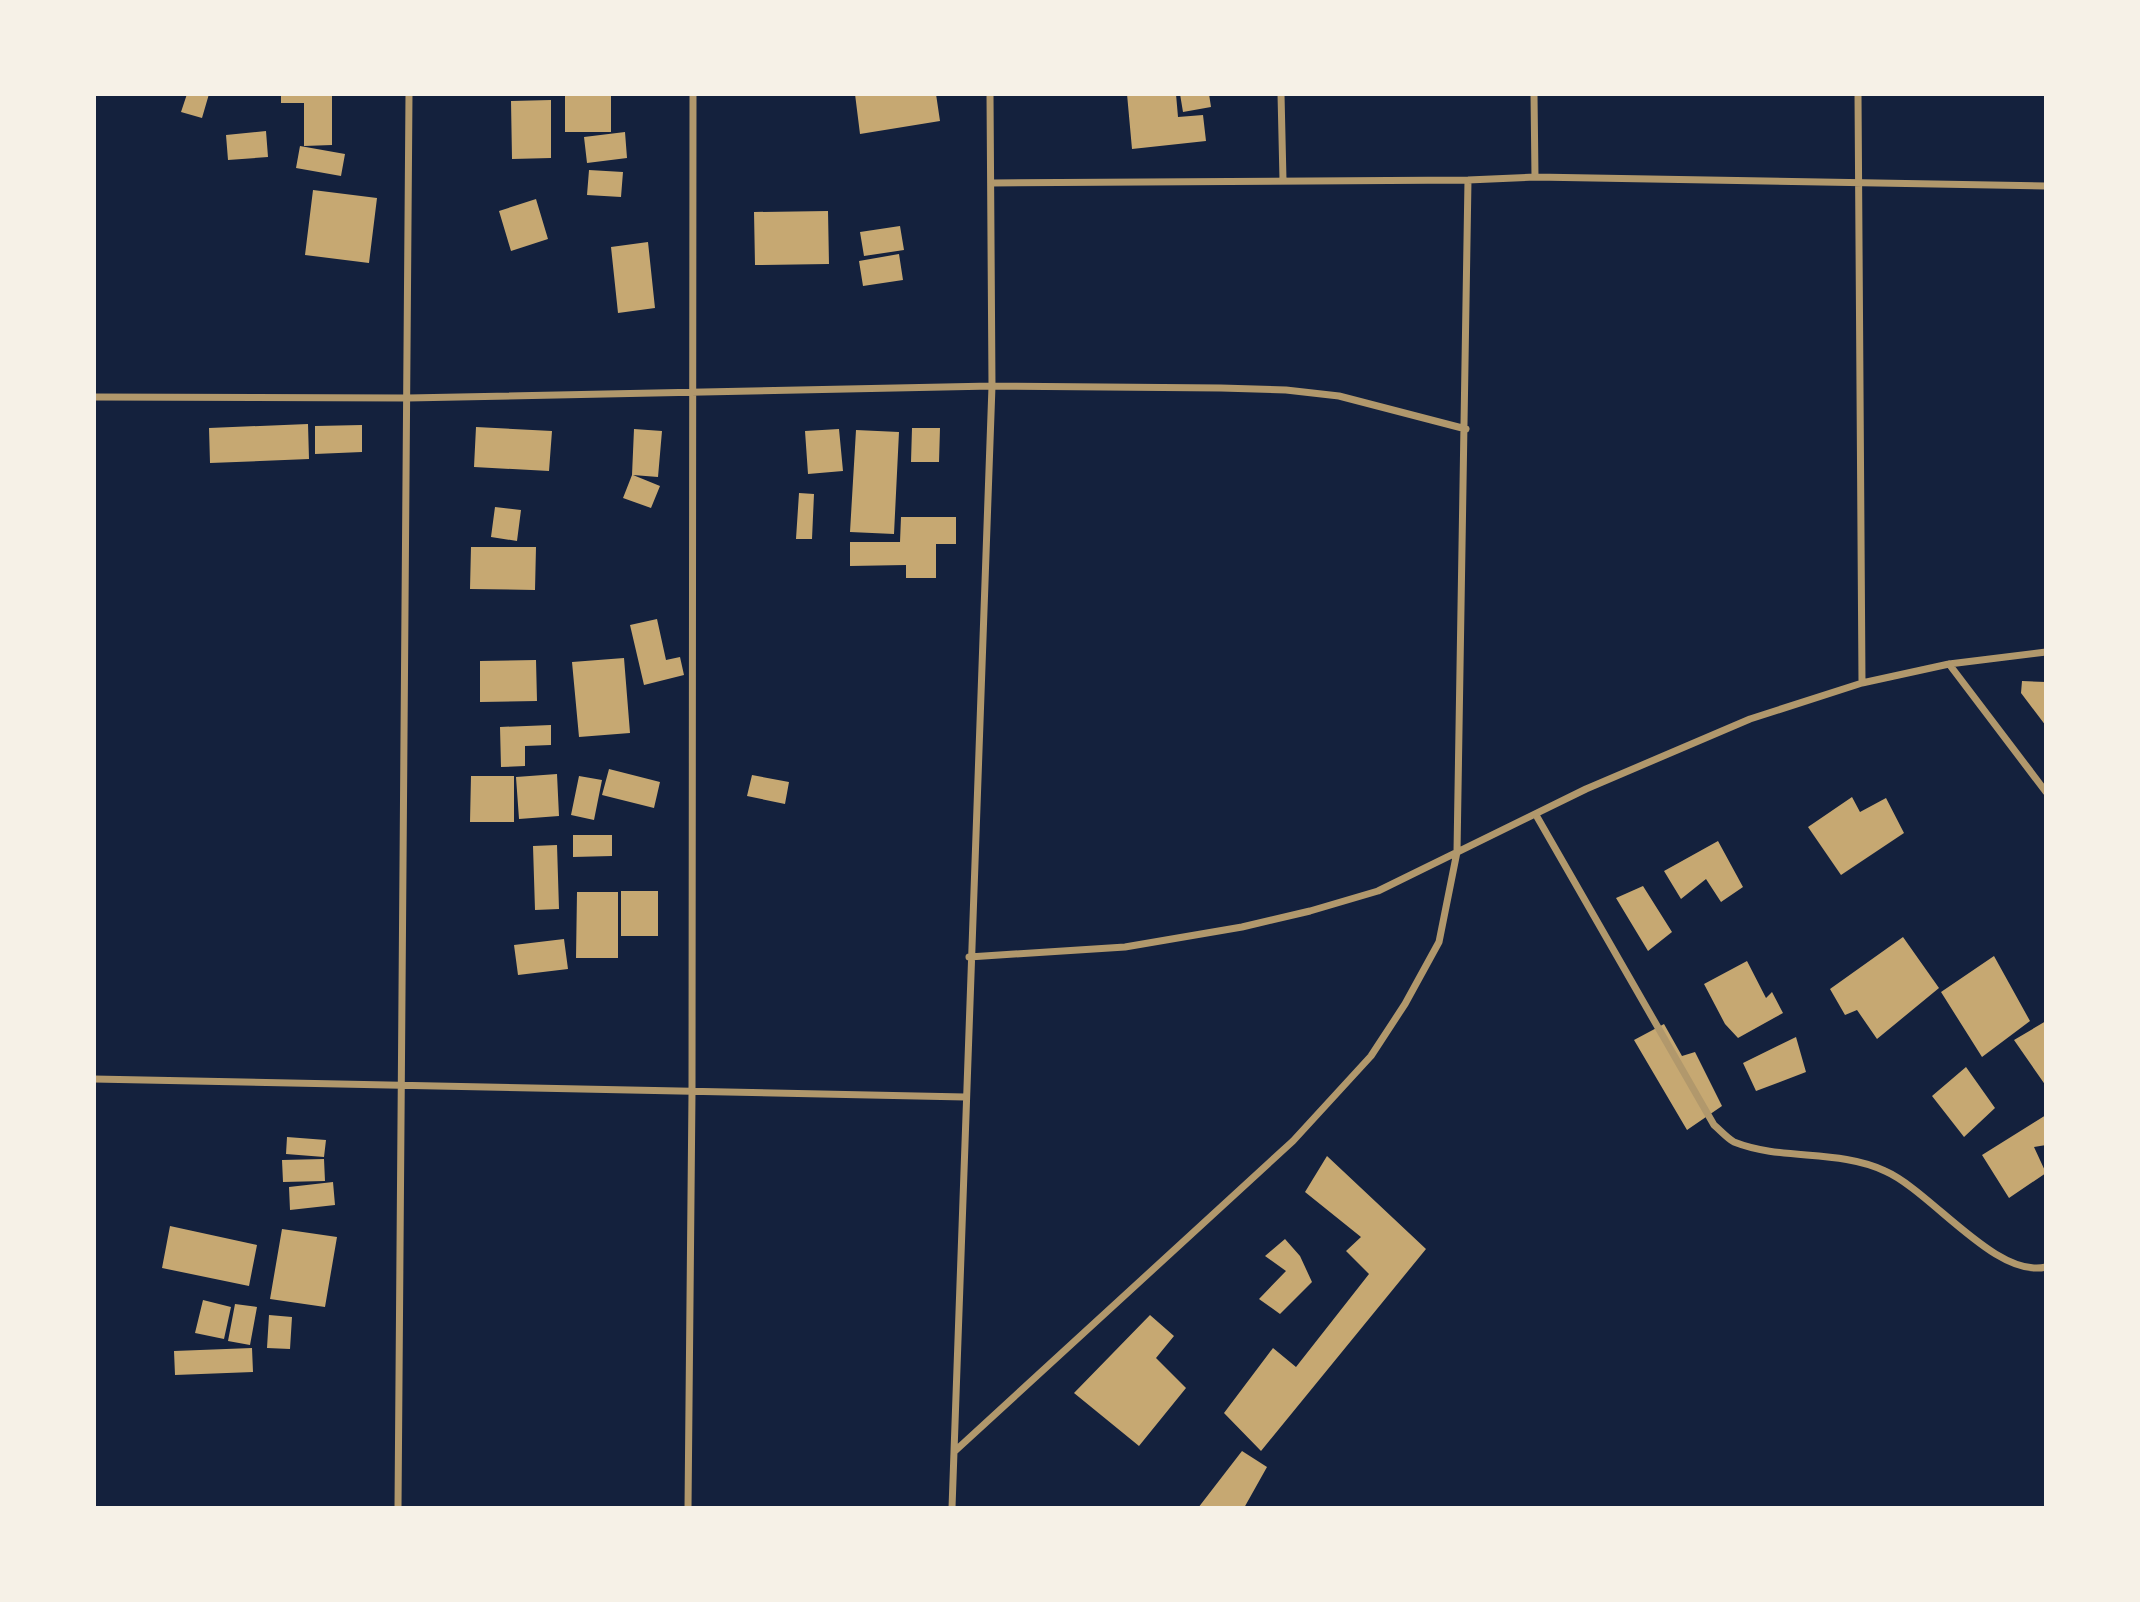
<svg xmlns="http://www.w3.org/2000/svg" width="2140" height="1602" font-family="'Sofia Sans Condensed',sans-serif">
<rect width="100%" height="100%" fill="#14213d"/>
<!-- building -->
<path fill="#c6a872" d="M187 94H209L202 118 181 112Z
M281 94H332V145L304 146V103H281Z
M565 94H611V132H565Z
M855 94H936L940 121 860 134Z
M1127 94H1176L1178 117 1203 115 1206 141 1132 149Z
M1180 94H1209L1211 107 1183 112Z
M551 100V158L512 159 511 101Z
M266 131 268 157 228 160 226 135Z
M625 132 627 158 587 163 584 137Z
M300 146 345 154 341 176 296 168Z
M589 170 623 172 621 197 587 195Z
M313 190 377 198 369 263 305 255Z
M536 199 548 239 511 251 499 211Z
M828 211 829 264 755 265 754 212Z
M900 226 904 250 864 256 860 232Z
M648 242 655 308 618 313 611 247Z
M899 254 903 280 863 286 859 261Z
M308 424 309 459 210 463 209 428Z
M362 425V452L315 454V426Z
M476 427 552 431 549 471 474 467Z
M912 428H940L939 462H911Z
M634 429 662 431 658 477 633 475 660 486 651 508 623 498 632 475Z
M839 429 843 471 808 474 805 431Z
M856 430 899 432 894 534 850 532Z
M799 493 814 494 812 539H796Z
M495 507 521 510 517 541 491 537Z
M901 517H956V544H936V578H906V565L850 566V542H900Z
M471 547H536L535 590 470 589Z
M657 619 666 660 680 657 684 675 644 685 630 625Z
M624 658 630 733 579 737 572 662Z
M536 660 537 701 480 702V661Z
M2022 681 2046 682V726L2021 693Z
M551 725V745L525 746V766L501 767 500 727Z
M609 769 660 782 654 808 602 795Z
M557 774 559 816 519 819 516 777Z
M752 775 789 782 785 804 747 796Z
M471 776H514V822H470Z
M579 776 602 780 594 820 571 815Z
M1852 797 1860 812 1886 798 1904 833 1841 875 1808 827Z
M573 835H612V856L573 857Z
M1718 841 1743 887 1721 902 1706 879 1681 899 1664 871Z
M557 845 559 909 535 910 533 846Z
M1643 886 1672 932 1648 951 1616 898Z
M621 891H658V936H621Z
M577 892H618V958H576Z
M1903 937 1939 988 1877 1039 1857 1010 1845 1015 1830 989Z
M564 939 568 969 518 975 514 945Z
M1994 956 2030 1021 1982 1057 1941 992Z
M1747 961 1766 998 1772 992 1783 1013 1738 1038 1725 1024 1704 984Z
M2046 1021V1086L2014 1040Z
M1664 1024 1682 1056 1695 1052 1722 1106 1687 1130 1634 1040Z
M1796 1037 1806 1072 1756 1091 1743 1063Z
M1966 1067 1995 1108 1964 1137 1932 1096Z
M2046 1115V1145L2034 1147 2046 1173 2009 1198 1982 1155Z
M287 1137 326 1140 324 1157 286 1154Z
M1327 1156 1426 1249 1261 1451 1224 1413 1273 1348 1296 1367 1369 1274 1346 1251 1361 1237 1305 1192Z
M324 1159 325 1181 283 1182 282 1160Z
M333 1182 335 1205 290 1210 289 1187Z
M170 1226 257 1245 249 1286 162 1268Z
M282 1229 337 1237 325 1307 270 1299Z
M1285 1239 1300 1256 1312 1282 1280 1314 1259 1299 1286 1271 1265 1256Z
M203 1300 231 1307 224 1339 195 1333Z
M235 1304 257 1307 250 1345 228 1341Z
M269 1315 292 1317 290 1349 267 1348Z
M1150 1315 1174 1336 1156 1358 1186 1388 1139 1446 1074 1393Z
M252 1348 253 1372 175 1375 174 1351Z
M1242 1451 1267 1467 1244 1508H1198Z"/>
<g fill="none" stroke-linecap="round" stroke-linejoin="round">
<!-- minor -->
<path stroke="#b1986c" stroke-width="7" d="M1281 94 1283 180
M1534 94 1535 177
M1858 94 1862 683
M992 183 1468 180 1535 177 2046 186
M94 397 408 398 992 386 1221 388 1286 390 1339 396 1466 429
M1949 664 2046 792
M1536 815 1714 1125C1720 1130 1727 1138 1734 1142 1782 1161 1838 1149 1885 1171 1931 1191 1996 1279 2046 1267
M969 957 1125 947 1242 927 1310 911 1378 891 1586 789 1750 719 1862 683 1949 664 2046 652
M94 1079 965 1097
M955 1451 1293 1141 1371 1056 1405 1004 1439 942 1457 852 1468 180
M398 1508 409 94
M688 1508 692 1093 693 94
M952 1508 992 386 990 94"/>
</g>
<!-- border -->
<rect width="2140" height="1602" fill="none" stroke="#f6f1e7" stroke-width="192"/>
</svg>
